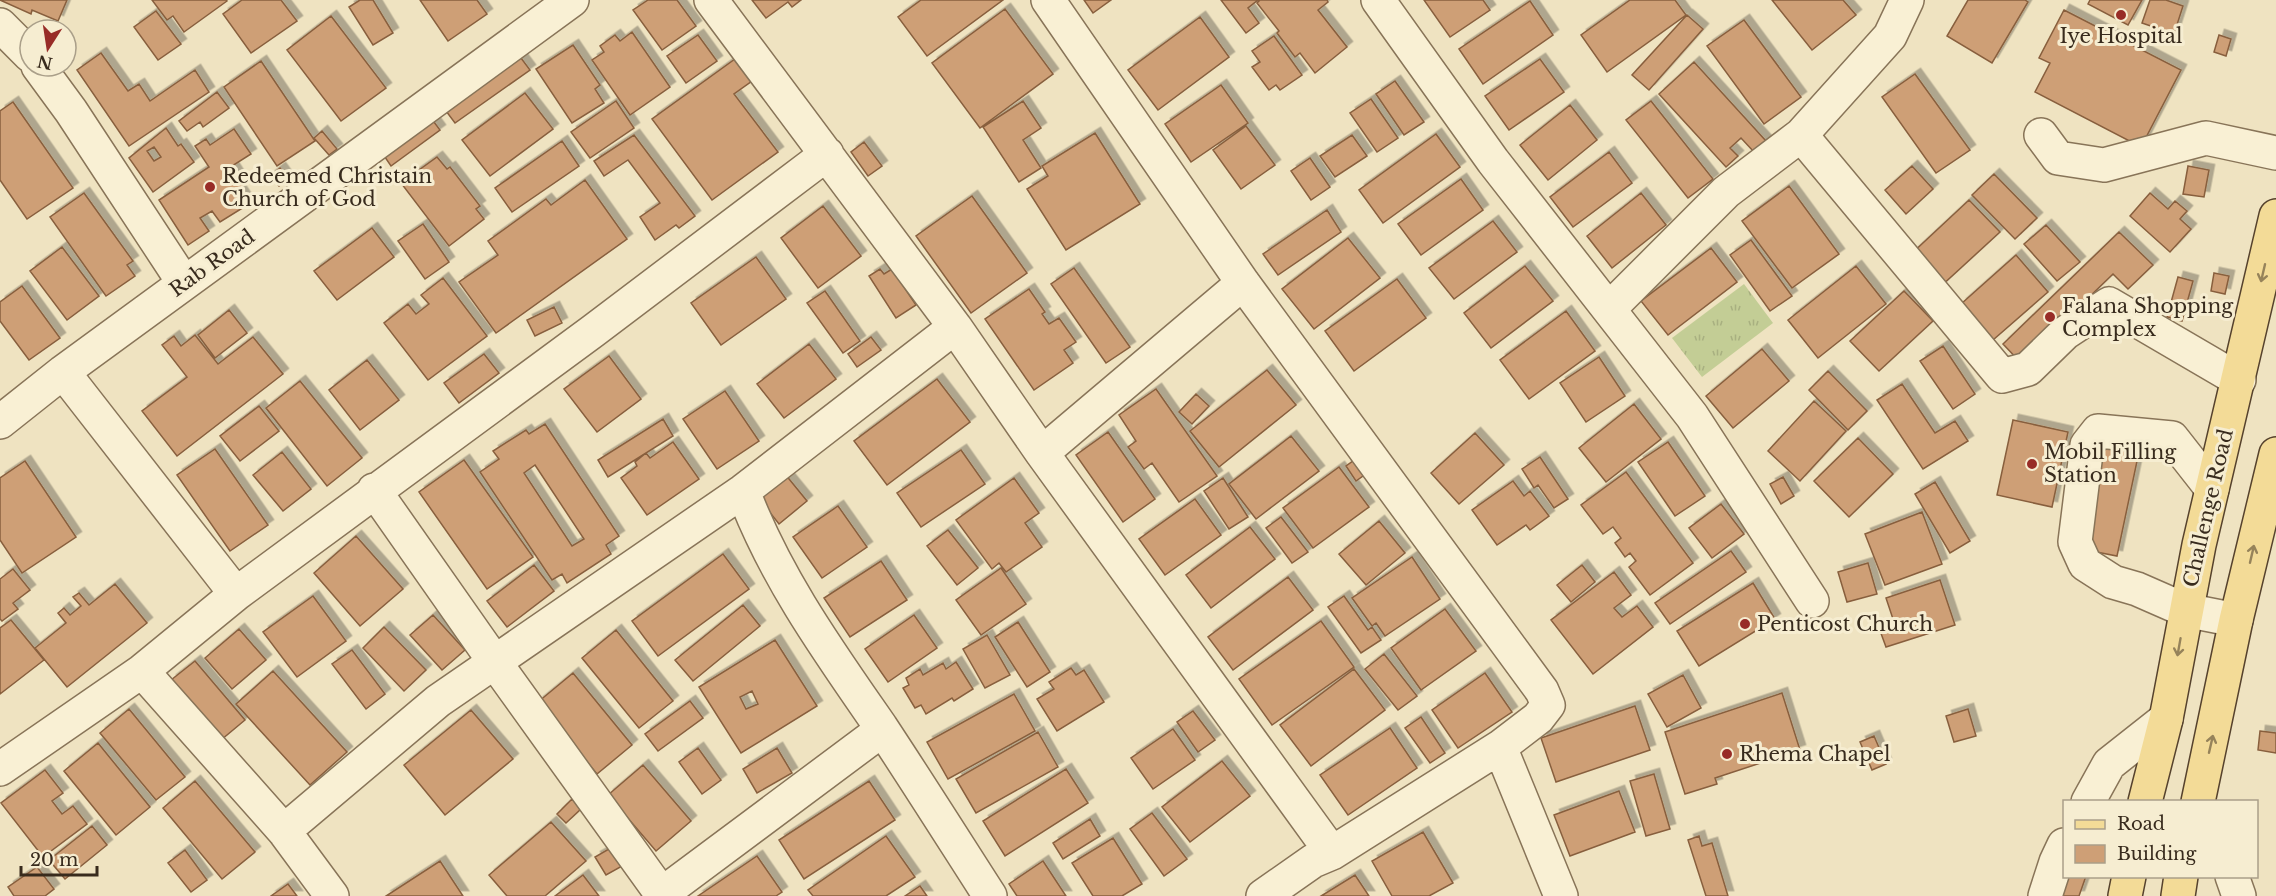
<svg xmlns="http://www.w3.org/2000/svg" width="2276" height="896" font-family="'Libre Baskerville',serif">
<defs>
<pattern id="grass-tufts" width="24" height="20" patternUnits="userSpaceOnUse" patternTransform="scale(1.5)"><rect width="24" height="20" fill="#c3cd95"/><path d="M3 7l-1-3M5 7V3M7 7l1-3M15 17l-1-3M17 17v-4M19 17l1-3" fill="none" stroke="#a8b080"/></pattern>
<filter id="shadow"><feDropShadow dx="5.5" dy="-5.5" stdDeviation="0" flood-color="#0004"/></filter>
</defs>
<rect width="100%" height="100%" fill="#efe3c1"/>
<!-- grass -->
<path fill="url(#grass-tufts)" d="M1744 284 1773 323 1702 377 1672 338Z"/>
<!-- building -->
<path fill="#ce9f76" stroke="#885f3e" stroke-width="1.5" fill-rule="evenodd" filter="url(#shadow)" d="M0 0H67L58 21 32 10 31 14Z
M152 0H226L227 1 184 32 173 16 167 20Z
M242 0H281L297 21 251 53 223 14Z
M360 0H373L393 33 373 45 349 7Z
M420 0H477L487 14 448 41Z
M648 0H677L696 26 662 50 633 10Z
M752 0H801L792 7 788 2 766 18Z
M921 0H1003L927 56 898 17Z
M1084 0H1111L1093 13Z
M1221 0H1258L1248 8 1259 23 1246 33Z
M1260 0H1327L1328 2 1318 10 1347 47 1315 73 1300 53 1295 57 1277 33 1279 31 1257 3Z
M1424 0H1483L1490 10 1450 37Z
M1630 0H1675L1686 15 1607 72 1581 35Z
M1772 0H1843L1856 15 1812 50Z
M1968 0H2025L2028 2 1992 63 1947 36Z
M2090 0H2142L2128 25 2088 4Z
M2150 0H2166L2183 6 2174 34 2142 23Z
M1530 1 1553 35 1483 84 1459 49Z
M1005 9 1053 74 980 128 932 63Z
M2064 10 2181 70 2141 147 2035 92 2050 63 2039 58Z
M156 11 181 44 158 60 134 27Z
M1687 15 1703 29 1649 90 1632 75Z
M331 16 386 88 341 121 287 50Z
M1200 17 1229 57 1158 110 1128 70Z
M1744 20 1801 97 1764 124 1707 46Z
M632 32 670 87 630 115 592 60 604 52 600 46 615 35 620 41Z
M698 35 717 61 686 83 667 56Z
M2219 35 2231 39 2226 56 2214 52Z
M1274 36 1302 75 1280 90 1276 85 1269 90 1252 67 1260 62 1252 51Z
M573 45 600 85 595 89 604 103 572 123 536 69Z
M515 50 530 70 455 123 440 103Z
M101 53 128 91 139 84 150 101 195 70 209 92 129 146 77 70Z
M735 59 752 81 734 94 778 152 712 200 652 119Z
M1540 59 1564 92 1509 130 1485 96Z
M261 61 315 141 277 166 224 87Z
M1694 62 1766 141 1754 152 1741 138 1730 148 1738 156 1726 167 1659 94Z
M1915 74 1970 150 1936 173 1882 97Z
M1395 81 1424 122 1404 135 1376 94Z
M1221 85 1248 123 1191 162 1165 124Z
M217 92 229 108 203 127 200 122 187 131 179 121Z
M525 93 553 129 490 176 462 140Z
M1371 99 1398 138 1377 152 1350 113Z
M616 101 634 128 590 158 571 132Z
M1023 101 1041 128 1023 140 1041 168 1019 182 983 127Z
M1651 101 1713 179 1688 198 1626 120Z
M13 102 73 188 27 219 0 180V111Z
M1570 105 1597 140 1548 180 1520 145Z
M428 114 440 130 391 166 380 150Z
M1246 126 1275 165 1241 189 1213 150Z
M166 128 178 146 181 144 194 162 153 192 129 158ZM154 147 161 157 154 161 147 151Z
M234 129 251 154 232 166 244 185 239 189 249 204 220 222 212 211 200 218 209 231 188 245 159 200 209 167 195 146 206 139 210 145Z
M322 131 337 149 329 155 314 138Z
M1095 133 1140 204 1066 250 1027 189 1048 176 1042 166Z
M1436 134 1460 167 1383 223 1359 190Z
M634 135 695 216 679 228 676 225 655 240 640 217 660 203 628 160 604 176 594 161Z
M1352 135 1367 156 1335 177 1320 156Z
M562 141 579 166 512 212 495 188Z
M864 142 882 166 868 176 851 152Z
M1609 152 1632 183 1573 227 1550 197Z
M437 157 447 169 450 167 480 206 476 209 484 219 449 246 401 183Z
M1310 158 1330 187 1311 200 1291 171Z
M1912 166 1933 189 1906 214 1885 190Z
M2188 166 2209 170 2204 197 2183 194Z
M280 168 288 179 279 186 270 176Z
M1994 174 2037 218 2015 239 1972 195Z
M1461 179 1483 210 1421 255 1398 224Z
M585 180 627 239 496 333 459 282 498 255 488 241 546 199 551 205Z
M1789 186 1839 254 1792 288 1742 221Z
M84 193 133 261 127 265 135 276 106 296 50 217Z
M1641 193 1666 225 1612 268 1587 236Z
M2150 193 2168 209 2175 201 2187 211 2180 219 2191 229 2170 252 2130 216Z
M972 196 1027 273 971 313 916 236Z
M1969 200 2000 232 1939 288 1909 256Z
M823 206 861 256 818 288 781 238Z
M1327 210 1341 232 1278 275 1263 254Z
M1493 221 1517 252 1454 299 1429 268Z
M423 224 449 262 425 279 398 241Z
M2046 225 2080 262 2057 281 2024 244Z
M372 228 394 257 337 300 314 271Z
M2119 232 2153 265 2128 289 2113 274 2021 363 2003 344Z
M1348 238 1380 278 1314 329 1282 289Z
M1751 240 1792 296 1770 311 1730 255Z
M62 247 99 296 67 320 30 271Z
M1711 248 1737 282 1668 335 1641 301Z
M2016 255 2048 292 1993 340 1961 304Z
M756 257 786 299 721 345 691 303Z
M1525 266 1553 301 1491 348 1464 313Z
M1856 266 1886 304 1818 358 1788 320Z
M1074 268 1130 347 1106 363 1051 284Z
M880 269 884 274 892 269 916 305 896 318 869 276Z
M2214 273 2229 276 2225 294 2211 291Z
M2178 277 2193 281 2182 321 2167 317Z
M443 278 487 336 428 380 384 323 408 304 416 314 429 304 421 295Z
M1397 279 1426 318 1354 371 1325 331Z
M22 286 60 338 29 360 0 321V302Z
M1029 289 1045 312 1042 314 1049 324 1059 318 1076 342 1064 350 1073 363 1034 390 985 319Z
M825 291 860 341 843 353 807 303Z
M1904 291 1933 321 1879 371 1850 341Z
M554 307 562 323 535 336 527 320Z
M229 310 247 333 215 358 198 335Z
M1566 311 1595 351 1529 399 1500 360Z
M195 335 218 364 253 337 283 374 177 456 142 411 187 377 162 345 174 336 181 346Z
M871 337 881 350 857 367 848 354Z
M809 344 836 379 784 418 757 384Z
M1943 346 1975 394 1953 409 1920 361Z
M1762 349 1789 381 1733 428 1706 396Z
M484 354 499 373 459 403 444 383Z
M609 356 641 399 597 432 564 389Z
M1599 357 1625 396 1586 422 1560 383Z
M367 360 399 400 360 430 329 390Z
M1267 370 1296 405 1219 467 1190 431Z
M1828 371 1867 411 1848 430 1809 390Z
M937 379 970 422 887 485 854 441Z
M300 381 362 458 327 486 266 408Z
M1902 384 1935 433 1955 421 1968 441 1923 469 1877 400Z
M1156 389 1217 476 1179 502 1152 463 1144 469 1128 447 1136 441 1119 415Z
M725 391 759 441 717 469 683 419Z
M1196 394 1209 406 1192 424 1179 412Z
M1814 401 1846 431 1800 481 1768 451Z
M1634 404 1661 439 1606 482 1579 448Z
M259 406 279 431 240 461 220 436Z
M663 419 673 436 608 477 598 460Z
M2013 420 2068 432 2052 507 1997 495Z
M545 424 619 536 606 545 611 554 567 583 562 574 552 580 480 472 499 459 493 451 526 430 529 434ZM535 465 584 539 572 546 524 473Z
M1108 432 1155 499 1123 522 1076 455Z
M1475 433 1504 465 1459 504 1431 473Z
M1291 436 1319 471 1256 519 1229 484Z
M1858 438 1893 474 1849 517 1814 481Z
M2105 440 2140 447 2117 556 2081 549Z
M673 442 699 479 647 515 621 478 637 466 635 462 646 453 650 458Z
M1668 442 1705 496 1675 516 1638 462Z
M215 449 268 525 230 551 177 475Z
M961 450 985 484 921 527 897 493Z
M282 452 311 489 283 511 253 475Z
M1360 456 1370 471 1356 481 1346 466Z
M1540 457 1568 499 1554 508 1538 485 1534 488 1522 469Z
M464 460 533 557 487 589 419 492Z
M25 461 76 537 22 573 0 540V478Z
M1339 467 1369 507 1313 548 1283 508Z
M1626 472 1693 563 1650 595 1629 567 1636 561 1630 553 1625 557 1615 543 1621 538 1613 527 1603 534 1581 505Z
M785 474 807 501 779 524 757 496Z
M1783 477 1794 496 1781 504 1770 484Z
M1014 478 1039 513 1025 523 1042 547 1006 572 999 563 992 569 956 520Z
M1223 478 1248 517 1229 529 1204 491Z
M1513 481 1524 496 1530 491 1549 516 1530 530 1526 525 1497 545 1472 510Z
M1935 482 1970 541 1950 553 1915 494Z
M1195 499 1221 535 1165 575 1139 539Z
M1721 504 1744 534 1712 558 1689 528Z
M838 506 867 547 822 578 793 537Z
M1922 512 1942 564 1885 585 1865 534Z
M1281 517 1308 552 1292 563 1266 528Z
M1379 521 1405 553 1366 585 1339 554Z
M1250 527 1275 559 1211 608 1186 575Z
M948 530 978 568 957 585 927 546Z
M356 536 403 589 360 626 314 573Z
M1731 551 1746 572 1670 624 1655 603Z
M723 554 749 589 658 656 632 621Z
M1412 557 1440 599 1385 636 1376 623 1372 626 1352 598Z
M881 561 907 600 850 637 824 598Z
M1868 563 1877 594 1847 602 1838 572Z
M534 565 554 591 507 627 487 601Z
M1582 565 1595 582 1571 602 1557 585Z
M1001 568 1026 604 981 635 956 600Z
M13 569 30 590 13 603 18 609 2 621 0 619V579Z
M1614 572 1631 595 1614 608 1622 617 1637 606 1653 627 1593 674 1551 620Z
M1288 577 1313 610 1233 670 1208 637Z
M1940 580 1955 625 1886 647 1879 628 1894 622 1886 598Z
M1753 583 1775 619 1699 666 1677 631Z
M115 584 147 623 67 687 35 648 66 623 58 613 64 608 70 615 81 606 73 597 79 593 89 605Z
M313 596 346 641 297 677 263 632Z
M1344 596 1368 630 1372 627 1381 640 1361 653 1328 607Z
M743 605 760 626 693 681 675 660Z
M1445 609 1476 651 1421 690 1391 648Z
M433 615 465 650 442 670 410 635Z
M914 615 937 648 888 682 865 649Z
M11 620 44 660 0 694V628Z
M1321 621 1354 667 1272 725 1239 679Z
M1018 622 1050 672 1027 687 995 637Z
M384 627 426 670 404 691 363 648Z
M239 629 266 660 232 689 205 658Z
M616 630 673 701 639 728 582 658Z
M987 635 1010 675 985 688 963 649Z
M775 640 817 706 741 753 699 687ZM752 691 758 704 746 709 740 697Z
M352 650 385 694 366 709 332 664Z
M1384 654 1417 696 1398 710 1365 669Z
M195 661 245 720 221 740 171 680Z
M956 662 973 689 954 701 952 698 926 714 921 705 915 708 903 688 909 685 906 678 920 669 923 675 943 663 946 669Z
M1071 668 1076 675 1084 670 1104 702 1057 731 1037 699 1054 689 1049 682Z
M1354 669 1385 710 1311 766 1280 725Z
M273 671 347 752 310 785 236 704Z
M573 673 632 745 597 774 538 702Z
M1485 673 1512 712 1458 748 1432 710Z
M1683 675 1701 708 1667 727 1648 694Z
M1782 693 1800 750 1715 778 1717 784 1685 794 1665 732Z
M1014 694 1035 731 948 779 927 742Z
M690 701 703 718 658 751 645 734Z
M1635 706 1650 750 1556 782 1541 738Z
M129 709 185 777 156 800 100 733Z
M1968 709 1976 736 1954 742 1946 716Z
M471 710 513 759 445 815 404 765Z
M1193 711 1215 740 1198 752 1177 722Z
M1421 717 1445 753 1430 763 1405 728Z
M1390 728 1417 768 1348 815 1320 775Z
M1173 729 1195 760 1153 789 1131 758Z
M2260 731 2276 733V753L2258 750Z
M1038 732 1058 767 976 813 956 779Z
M1874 736 1886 764 1872 770 1860 742Z
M98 743 150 807 116 835 64 771Z
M698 748 721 780 702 794 679 762Z
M777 748 792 773 757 793 743 769Z
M1222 761 1250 796 1190 842 1162 807Z
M643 765 691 821 656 851 608 795Z
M1066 769 1088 803 1005 856 983 821Z
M45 770 63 793 52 801 62 814 73 806 87 824 43 857 1 803Z
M1654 774 1670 829 1646 836 1630 781Z
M195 781 255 852 222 879 163 808Z
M869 781 895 820 804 879 779 840Z
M1619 791 1635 832 1570 856 1554 815Z
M572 799 581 809 566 823 557 814Z
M1152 813 1187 859 1164 876 1130 829Z
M1090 819 1100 836 1063 859 1053 843Z
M551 822 586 861 545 896H507L489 875Z
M92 826 107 845 65 879 49 860Z
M1423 832 1453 883 1429 896H1392L1372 861Z
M886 836 915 877 886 896H813L808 890Z
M1699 836 1702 846 1712 843 1728 896H1706L1688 840Z
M1113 838 1142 884 1122 896H1093L1072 863Z
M614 846 624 865 606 875 595 857Z
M185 850 207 880 191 892 168 863Z
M757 856 782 892 776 896H698Z
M440 861 463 896H386Z
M1043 861 1066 896H1017L1009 884Z
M37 867 54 889 45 896H14L8 887Z
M583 875 599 896H555Z
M1355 875 1369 896H1321Z
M2069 876H2086L2079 896H2062Z
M288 884 297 896H271Z
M920 886 927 896H905Z"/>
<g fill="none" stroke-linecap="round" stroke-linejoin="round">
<defs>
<path id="minor" d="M711 0 955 327 1042 453 1332 853
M1048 0 1243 283 1542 691 1548 705 1538 718 1500 747 1332 853 1313 861 1263 896
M1378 0 1493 161 1692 416 1812 601
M0 25 30 55
M38 66 71 111 184 283
M1801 135 2002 376 2028 369 2065 333 2109 304 2239 380
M2041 135 2058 158 2104 165 2206 138 2276 153
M1609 309 1726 192 1801 135 1890 36 1907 0
M63 372 236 594
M0 422 63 372 572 0
M1042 453 1243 283
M2212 489 2172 438 2098 431 2087 445 2075 542 2085 564 2113 582 2137 589 2185 610 2236 620
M374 490 494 661 663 896
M743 491C775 577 829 652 881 727 918 783 954 840 990 896
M142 671 284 831 332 896
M1500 747 1561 896
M0 769 142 671 236 594 593 331 827 154
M2088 802 2109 764 2166 719
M284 831 438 701 743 491 955 327
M2232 876 2239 896
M662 894 882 730
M2045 896 2056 862 2064 845"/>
<path id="major" d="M2145 802 2166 719 2199 545 2276 216
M2198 802 2236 620 2276 454
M2125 896 2129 876
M2178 896 2181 876"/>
</defs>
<!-- minor casing -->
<use href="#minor" stroke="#887458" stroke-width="36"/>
<!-- major casing -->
<use href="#major" stroke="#56422d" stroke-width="36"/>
<!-- minor -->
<use href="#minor" stroke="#f9f0d4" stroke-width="33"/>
<!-- major -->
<use href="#major" stroke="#f3db97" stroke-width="33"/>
</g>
<!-- one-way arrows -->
<defs><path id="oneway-shaft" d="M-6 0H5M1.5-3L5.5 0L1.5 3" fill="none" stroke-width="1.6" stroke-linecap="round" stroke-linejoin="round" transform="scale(1.5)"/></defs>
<g stroke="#96835a">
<use href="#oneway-shaft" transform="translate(2263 273) rotate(103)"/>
<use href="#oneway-shaft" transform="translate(2252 554) rotate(-77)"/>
<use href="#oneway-shaft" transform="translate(2179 647) rotate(100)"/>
<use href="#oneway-shaft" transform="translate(2211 744) rotate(-77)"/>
</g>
<!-- markers -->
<g fill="#982c27" stroke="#f6edd1" stroke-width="2">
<circle cx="2121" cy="15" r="6"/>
<circle cx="210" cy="187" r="6"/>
<circle cx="2050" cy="317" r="6"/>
<circle cx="2032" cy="464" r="6"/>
<circle cx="1745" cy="624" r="6"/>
<circle cx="1727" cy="754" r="6"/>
</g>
<g text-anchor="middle" stroke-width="6" stroke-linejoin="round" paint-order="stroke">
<!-- poi labels -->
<g font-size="20" fill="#382b1d" stroke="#f6edd1" text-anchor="start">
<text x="2121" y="43" text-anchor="middle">Iye Hospital</text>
<text x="222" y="183">Redeemed Christain<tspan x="222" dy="23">Church of God</tspan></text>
<text x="2062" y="313">Falana Shopping<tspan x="2062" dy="23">Complex</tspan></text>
<text x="2044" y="459">Mobil Filling<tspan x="2044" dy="23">Station</tspan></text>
<text x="1757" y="631">Penticost Church</text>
<text x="1739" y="761">Rhema Chapel</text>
</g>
<!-- street labels -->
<g font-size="20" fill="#382b1d" stroke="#f6edd1">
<text transform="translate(212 263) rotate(-36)" y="7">Rab Road</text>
<text transform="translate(2208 508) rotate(-77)" y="7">Challenge Road</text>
</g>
</g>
<!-- legend -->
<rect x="2063" y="800" width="195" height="78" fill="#f6edd1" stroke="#aa9f89" stroke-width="1.5"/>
<rect x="2075" y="820" width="30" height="9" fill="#f3db97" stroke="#aa9f89" stroke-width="1.5"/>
<text x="2117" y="830" font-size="18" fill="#382b1d">Road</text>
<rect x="2075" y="845" width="30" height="18" fill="#ce9f76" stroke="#aa9f89" stroke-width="1.5"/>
<text x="2117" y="860" font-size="18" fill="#382b1d">Building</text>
<!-- north arrow -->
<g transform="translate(48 48) rotate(192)"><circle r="28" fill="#f6edd1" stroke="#aa9f89" stroke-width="1.5"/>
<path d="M0-4.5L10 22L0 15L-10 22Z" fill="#982c27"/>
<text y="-9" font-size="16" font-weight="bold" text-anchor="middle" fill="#382b1d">N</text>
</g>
<!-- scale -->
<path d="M21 866v9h76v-9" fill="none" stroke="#382b1d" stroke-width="3"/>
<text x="30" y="866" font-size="18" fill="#382b1d" stroke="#f6edd1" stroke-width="4.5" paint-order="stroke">20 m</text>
</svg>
